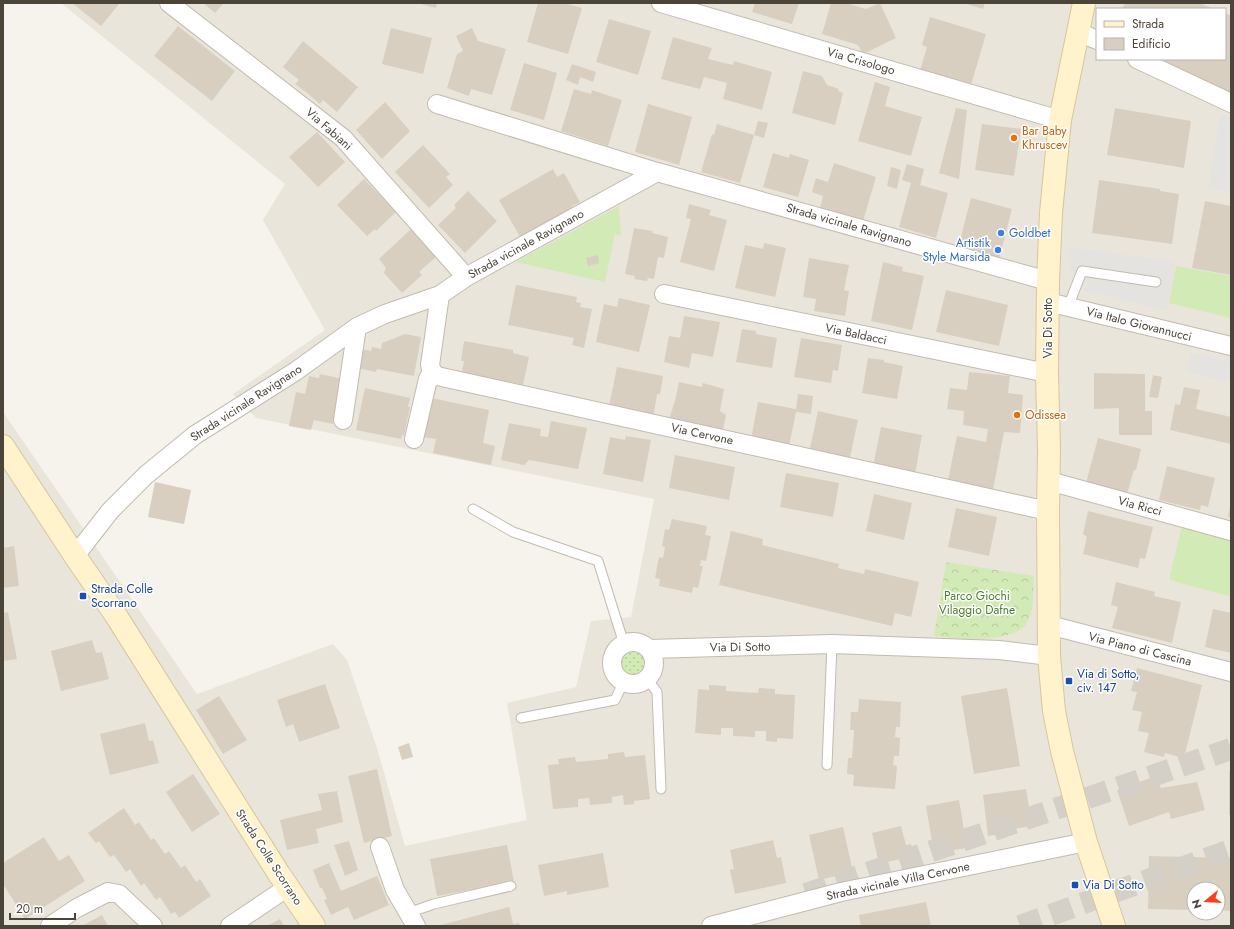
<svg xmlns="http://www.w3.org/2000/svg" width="1234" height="929" font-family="Jost,sans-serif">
<defs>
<pattern id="forest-crowns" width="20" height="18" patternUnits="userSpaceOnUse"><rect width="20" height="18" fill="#d2eab5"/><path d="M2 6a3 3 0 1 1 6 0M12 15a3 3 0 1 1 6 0" fill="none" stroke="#b6ca9c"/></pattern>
<pattern id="garden-dots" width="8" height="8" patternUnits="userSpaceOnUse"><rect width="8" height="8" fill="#d2eab5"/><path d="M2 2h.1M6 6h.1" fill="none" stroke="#b6ca9c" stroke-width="1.8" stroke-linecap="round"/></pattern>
</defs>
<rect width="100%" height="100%" fill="#f6f3ec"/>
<!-- residential -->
<path fill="#eae5da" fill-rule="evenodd" d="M61 3H1231V926H3V412L197 694 333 644 347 660 377 748 405 846 527 820 507 703 576 687 591 621 631 617 654 499 256 418 233 394 325 330 263 220 285 184ZM1097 9H1225V59H1097ZM1194 889H1218V913H1194Z"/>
<!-- grass -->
<path fill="#d2eab5" d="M619 206 621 236 615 234 605 282 516 262Z
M1176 266 1231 276V318L1169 303Z
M1182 525 1231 537V588L1229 596 1169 580Z"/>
<!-- forest -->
<path fill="url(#forest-crowns)" d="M946 562 1034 576C1033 591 1035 611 1026 624 1013 644 955 639 934 636Z"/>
<!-- garden -->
<path fill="url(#garden-dots)" d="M621 662a12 12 0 1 1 24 0a12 12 0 1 1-24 0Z"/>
<!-- parking -->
<path fill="#e5e3e0" d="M1220 115 1231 118V192L1208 188Z
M1068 247 1176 262 1168 311 1085 291 1074 277 1069 264Z
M1191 353 1231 362V382L1187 372Z"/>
<!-- building -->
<path fill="#d8cfc1" d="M72 3H120L101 26Z
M203 3H224L215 13Z
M417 3H437L436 8Z
M538 3H564L582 8 568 54 527 42Z
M755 3H799L792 24 752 12Z
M831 3H846L866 9 880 3 896 38 863 54 858 45 822 34Z
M963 3H985L983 9Z
M1125 3H1199L1214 9H1122Z
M1225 13 1231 16V97L1146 59H1225Z
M930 17 986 34 971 85 920 71 927 47 922 45Z
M609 19 651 31 638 75 596 62Z
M178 26 235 71 212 101 154 56Z
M391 28 432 38 423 74 382 64Z
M472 28 478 41 506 49 492 95 471 89 469 96 447 88 457 54 463 51 456 36Z
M673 37 712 48 708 59 733 65 734 61 772 72 762 110 723 99 727 83 704 77 700 89 661 79Z
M303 41 358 87 337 112 323 100 320 104 306 92 295 84 299 80 283 67Z
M524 63 557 73 544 120 510 110Z
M572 64 596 72 593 82 580 77 578 85 566 80Z
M803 71 822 76 827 85 839 89 838 91 843 93 835 125 792 113Z
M875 82 890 87 885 106 922 117 911 156 858 141Z
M574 89 591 94 592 90 622 100 608 146 561 131Z
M385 102 410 131 382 159 356 130Z
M648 104 692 117 679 165 635 152Z
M956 108 967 110 959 179 939 173Z
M1115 108 1191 121 1184 168 1107 155Z
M758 121 768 123 764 138 754 135 740 183 701 172 712 134 714 135 717 124 754 135Z
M982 124 1021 129 1014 176 975 170Z
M317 132 345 162 318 187 289 157Z
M423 145 450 174 446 177 453 185 429 208 395 172Z
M773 153 789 158 790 154 809 160 798 197 763 187Z
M834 163 876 177 863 221 820 208 823 196 812 192 816 178 828 182Z
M907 164 924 169 920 185 948 193 936 238 899 227 911 183 902 180Z
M891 167 901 170 897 189 887 186Z
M553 169 557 177 564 173 580 202 572 206 575 211 522 240 499 200Z
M364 179 396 212 376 231 375 229 367 236 337 205Z
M1099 180 1160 189V191L1179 194 1172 244 1092 233Z
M468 191 497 221 465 253 438 225 456 208 454 205Z
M971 198 1012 209 999 259 958 248Z
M1205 201 1231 206V275L1192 268Z
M689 204 711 210 709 215 727 220 714 271 680 262 691 219 686 218Z
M634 228 652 231V233L668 237 664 258 658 257 654 279 648 278 647 281 634 279 635 276 625 274Z
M411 229 436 257 419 272 422 275 402 293 384 273 386 268 379 259Z
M764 243 786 248 775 297 735 288 745 245 763 249Z
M598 255 599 263 588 266 586 258Z
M809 258 849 265 844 290 849 291 845 316 814 311 816 299 803 297Z
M883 262 903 267 902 271 924 276 912 330 871 321Z
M516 285 577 297 576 302 581 303 580 307 592 309 584 348 572 345 574 338 508 325Z
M946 290 1008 305 999 346 936 332Z
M619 298 650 305 639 352 596 342 604 304 617 307Z
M684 316 720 322 713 357 692 353 689 368 664 362 669 336 680 338Z
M742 329 756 331V334L777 338 772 368 736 362Z
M405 334 421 337 414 376 377 369 376 372 358 368 362 349 371 351 372 347 381 349 382 343Z
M801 338 842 345 838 371 833 370 831 383 794 377Z
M464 341 513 350V353L529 357 523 385 506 381 505 385 461 377 464 361H461Z
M868 358 884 360V362L903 366 897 399 862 393Z
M617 367 663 376 660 394H657L653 419 608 411Z
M969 372 1010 376 1008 393 1023 395 1020 433 1004 432 993 490 948 480 957 436 986 442 988 429 963 425 964 411 947 409 950 388 967 390Z
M1094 373 1145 374V411H1152V435H1119V408L1094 409Z
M320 374 343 379 333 424 314 420 311 430 289 426 296 392 305 394 309 376 319 378Z
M1153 375 1162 377 1158 398 1149 397Z
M679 382 702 387 703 383 724 389 720 411 726 415 722 435 668 422 675 401Z
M1184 387 1200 390 1196 409 1231 417V444L1170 430 1175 404 1180 405Z
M365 388 410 398 408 407H410L404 436 402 435 401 439 356 430Z
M798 394 813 396 811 414 796 412 789 446 751 439 758 402 796 409Z
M431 398 489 410 483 443 495 446 491 465 433 453 436 439 423 437Z
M818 411 858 420 849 462 809 453Z
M551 421 587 428 578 469 529 460 524 465 501 460 509 423 541 429 540 436 548 437Z
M881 427 922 435 915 474 873 466Z
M626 436 651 440 643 482 603 474 610 437 625 440Z
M1098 438 1141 449 1136 470H1134L1127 494 1086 483Z
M675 455 735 467 729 500 669 488Z
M1167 466 1215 478 1208 507 1201 505 1200 510 1159 500Z
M786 473 839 483 833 517 780 507Z
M155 482 191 490 184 524 148 517Z
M874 494 912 503 904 540 866 531Z
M1230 507H1231V518L1228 517Z
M956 508 997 517 989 556 948 547Z
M1088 511 1153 527 1145 559 1140 558 1138 568 1083 554 1087 537 1083 534Z
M672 519 707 526 705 535 711 536 706 561 701 560 700 566H703L698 588 693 587 692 593 659 586 660 579 655 578 659 557 663 558 665 547 662 546 665 529 669 530Z
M731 531 763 539 762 545 839 564 838 568 864 574 865 569 919 582 911 617 895 613 892 626 719 585Z
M14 546 19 586 3 588V548Z
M1116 582 1155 592 1154 596 1181 602 1172 643 1112 628 1118 607 1111 605Z
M1213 609 1231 613V653L1205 647Z
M8 612 17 659 3 661V613Z
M92 640 96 653 102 652 109 679 61 691 51 651Z
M1137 668 1202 685 1184 758 1165 753 1164 757 1144 752 1149 733 1138 731 1142 712 1132 710 1137 692 1131 691Z
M325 684 340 728 299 742 293 724 286 727 277 700Z
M709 685 726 686V691L758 693 759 688 775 689V694L795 695 793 739 777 738V742L766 741V731H755V737L733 736V728H721V735L695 733 698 689 709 690Z
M1007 688 1020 766 974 774 961 696Z
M219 696 247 740 223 754 196 710Z
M859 699 901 702 900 727H896L895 737 900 738 899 756H894L893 765 897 766 895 789 853 786 854 775 847 774 848 758H852L854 730H850L851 712H858Z
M145 723 149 741 153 740 159 763 110 775 100 734Z
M409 743 413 757 402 760 398 747Z
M624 752 625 757 645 755 650 799 634 801V804L624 805 623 795 612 797V803L590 805 589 798 578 799V807L553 809 548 765 559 764 558 759 575 757 576 762 608 759V754Z
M377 769 392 836 364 843 348 776Z
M1229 771H1231V815H1229Z
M193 774 220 814 192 832 166 792Z
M1156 776 1161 788 1197 782 1205 810 1171 819 1169 812 1129 826 1117 790Z
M1026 789 1032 826 1012 829 1013 832 988 836 983 795Z
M337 791 343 822 316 829 319 843 287 850 280 820 322 810 318 794Z
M959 800 967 848 934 853 926 806Z
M124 808 135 825 139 822 151 840 154 838 165 854 169 851 181 868 185 865 196 882 200 879 211 896 179 918 175 912 171 914 160 897 156 900 144 883 141 886 130 869 126 872 114 855 110 857 99 841 96 843 88 833Z
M901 826 906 845 911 844 913 856 879 864 872 833Z
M843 827 853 872 819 880 809 835Z
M44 837 59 861 69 855 85 881 25 919 3 884V863Z
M773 840 777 858 781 857 786 883 735 894 730 870 734 869 730 850Z
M349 841 358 870 345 876 334 845Z
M507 845 514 882 437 896 430 859Z
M603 853 609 887 567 895V891L544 896 538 865Z
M1149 856 1231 858V911L1218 910V889H1194V910L1148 909Z
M329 863 341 891 377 876 389 905 354 920 348 907 331 915 324 900 327 899 322 888H320L313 870Z
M926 902 931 926H861L859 915Z
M509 907 513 924 519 923 520 926H437Z
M102 915 108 926H82Z
M280 919 284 926H267Z"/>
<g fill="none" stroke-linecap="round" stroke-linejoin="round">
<!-- highway-tunnel -->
<path stroke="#d4d0c8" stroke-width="22" stroke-dasharray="22 11" stroke-linecap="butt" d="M806 894 1231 749
M1020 926 1231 850"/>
<defs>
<path id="lane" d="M1068 307 1082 271 1156 282
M473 509 513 532 598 561 624 644
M647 679 657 692 661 789
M521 718 615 700 623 683
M827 765 832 644
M408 913 434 904 511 886"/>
<path id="street" d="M169 3 343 138 466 277
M661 3 1060 120
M1078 32 1097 40
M1137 59 1231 103
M437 104 657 172
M664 294 1047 373
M440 295 430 365 432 371 437 376 1048 511
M1048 302 1231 346
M343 420 357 327
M414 439 428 379 432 371
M1049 481 1231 531
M75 556 110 511 146 475 195 435 296 371 357 327 385 314 440 295 466 277 657 172 1048 281
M1049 625 1231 672
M612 663a21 21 0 1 1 42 0a21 21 0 1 1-42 0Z
M649 649 832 644 999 650 1049 656
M380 847 395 890 416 926
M50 926 77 908 108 892 119 894 153 926
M230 926 288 887
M711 926 841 892 1086 842"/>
<path id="secondary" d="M1084 3 1060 120 1051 213 1048 281 1047 373 1049 450 1048 511 1049 656 1054 711 1062 751 1086 842 1114 926
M3 446 75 556 115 614 279 874 314 926"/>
</defs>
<!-- lane casing -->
<use href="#lane" stroke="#c2bbae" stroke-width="11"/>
<!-- street casing -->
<use href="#street" stroke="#c2bbae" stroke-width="20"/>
<!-- secondary casing -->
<use href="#secondary" stroke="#d6c79b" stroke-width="24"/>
<!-- lane -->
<use href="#lane" stroke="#fff" stroke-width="9"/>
<!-- street -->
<use href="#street" stroke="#fff" stroke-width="18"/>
<!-- secondary -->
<use href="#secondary" stroke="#fff3cd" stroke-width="22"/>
</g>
<!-- markers -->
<g fill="#e8710a" stroke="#fff" stroke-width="1.5">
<circle cx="1014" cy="138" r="4"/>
<circle cx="1017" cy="415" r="4"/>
</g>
<g fill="#3f7fe0" stroke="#fff" stroke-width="1.5">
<circle cx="1001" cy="233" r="4"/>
<circle cx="998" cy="250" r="4"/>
</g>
<g fill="#1a4fb4" stroke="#fff" stroke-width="1.5">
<rect x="79" y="592" width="8" height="8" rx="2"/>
<rect x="1065" y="677" width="8" height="8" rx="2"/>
<rect x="1071" y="881" width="8" height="8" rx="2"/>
</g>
<g text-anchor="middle" stroke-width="3" stroke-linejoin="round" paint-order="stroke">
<!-- street labels -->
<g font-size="12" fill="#4b4439" stroke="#fff">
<text transform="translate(861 61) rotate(16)" y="4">Via Crisologo</text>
<text transform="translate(329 129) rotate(41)" y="4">Via Fabiani</text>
<text transform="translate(849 225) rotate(16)" y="4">Strada vicinale Ravignano</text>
<text transform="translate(526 244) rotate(-29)" y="4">Strada vicinale Ravignano</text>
<text transform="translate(1139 324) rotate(14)" y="4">Via Italo Giovannucci</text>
<text transform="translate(1048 328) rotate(-90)" y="4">Via Di Sotto</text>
<text transform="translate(856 334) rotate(12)" y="4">Via Baldacci</text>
<text transform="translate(246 403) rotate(-33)" y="4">Strada vicinale Ravignano</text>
<text transform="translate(702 434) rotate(12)" y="4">Via Cervone</text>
<text transform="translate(1140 506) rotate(15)" y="4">Via Ricci</text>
<text transform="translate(740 647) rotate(-1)" y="4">Via Di Sotto</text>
<text transform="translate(1140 649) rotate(14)" y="4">Via Piano di Cascina</text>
<text transform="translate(269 857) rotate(57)" y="4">Strada Colle Scorrano</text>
<text transform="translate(898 881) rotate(-12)" y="4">Strada vicinale Villa Cervone</text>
</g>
<!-- food labels -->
<g font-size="12" fill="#c56008" stroke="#fff" text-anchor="start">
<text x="1022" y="135">Bar Baby<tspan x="1022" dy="14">Khruscev</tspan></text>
<text x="1025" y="419">Odissea</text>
</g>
<!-- shop labels -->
<g font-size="12" fill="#366cbe" stroke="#fff" text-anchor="start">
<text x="1009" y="237">Goldbet</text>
<text x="990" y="247" text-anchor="end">Artistik<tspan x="990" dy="14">Style Marsida</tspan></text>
</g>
<!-- transit labels -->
<g font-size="12" fill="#164399" stroke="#fff" text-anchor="start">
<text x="91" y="593">Strada Colle<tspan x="91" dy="14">Scorrano</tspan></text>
<text x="1077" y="678">Via di Sotto,<tspan x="1077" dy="14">civ. 147</tspan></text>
<text x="1083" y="889">Via Di Sotto</text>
</g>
<!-- park labels -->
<g font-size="12" fill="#4a7f2a" stroke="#fff">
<text x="977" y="600">Parco Giochi<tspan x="977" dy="14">Vilaggio Dafne</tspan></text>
</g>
</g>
<!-- border -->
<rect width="1234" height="929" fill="none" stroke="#4b4439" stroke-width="8"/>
<!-- legend -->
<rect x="1096" y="8" width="130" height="52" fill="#ffffff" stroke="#b7b4b0"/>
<rect x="1104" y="21" width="20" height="6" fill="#fff3cd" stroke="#b7b4b0"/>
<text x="1132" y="28" font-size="12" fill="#4b4439">Strada</text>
<rect x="1104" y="38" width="20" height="12" fill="#d8cfc1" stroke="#b7b4b0"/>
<text x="1132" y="48" font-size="12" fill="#4b4439">Edificio</text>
<!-- north arrow -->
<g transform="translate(1206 901) rotate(252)"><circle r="19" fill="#ffffff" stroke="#b7b4b0"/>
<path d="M0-3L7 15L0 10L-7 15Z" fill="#fc3f1d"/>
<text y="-6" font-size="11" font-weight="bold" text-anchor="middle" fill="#4b4439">N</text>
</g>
<!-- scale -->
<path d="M10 913v6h65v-6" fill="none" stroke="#4b4439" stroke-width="2"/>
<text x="16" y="913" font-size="12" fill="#4b4439" stroke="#ffffff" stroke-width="3" paint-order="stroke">20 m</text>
</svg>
